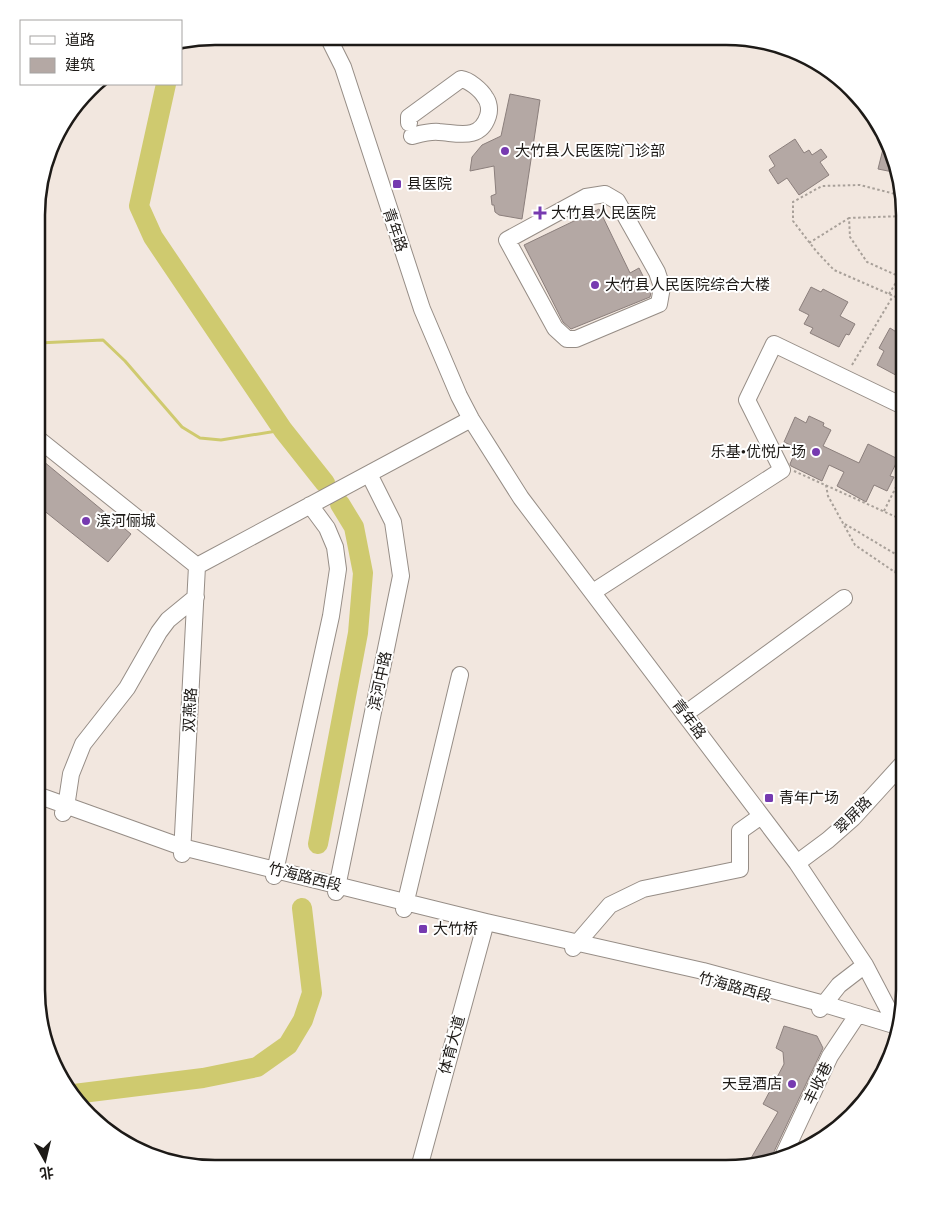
<svg xmlns="http://www.w3.org/2000/svg" width="941" height="1205" font-family="'Times New Roman','Noto Sans SC',serif">
<rect width="100%" height="100%" fill="#f2e7df"/>
<g fill="none" stroke-linecap="round" stroke-linejoin="round">
<!-- stream -->
<path stroke="#cfca6f" stroke-width="3" d="M38 343 103 340 125 361 182 427 200 438 221 440 283 430"/>
<!-- river -->
<path stroke="#cfca6f" stroke-width="20" d="M166 84 139 206 153 237 283 430 325 483
M318 844 358 633 363 573 354 527 340 504
M74 1094 203 1078 257 1067 288 1045 303 1020 312 993 302 908"/>
</g>
<!-- building -->
<path fill="#b4a8a4" stroke="#8b7f7c" d="M510 94 540 100 522 219 499 215 495 212 494 205H492L491 196 496 194 494 166 470 171 472 157 482 145 501 136Z
M795 139 804 153 809 150 812 155 821 149 827 157 820 162 829 175 799 195 787 178 778 184 769 170 775 166 769 156Z
M885 141 893 172 878 169Z
M599 209 630 273 639 268 651 292 650 297 571 329 563 322 524 245Z
M811 287 821 292 823 289 848 302 840 316 855 324 849 335 846 334 839 347 810 333 813 328 804 324 809 315 799 310Z
M905 320V380L877 365 884 351 879 348 890 328 898 333Z
M809 416 824 423 823 426 831 430 823 446 859 463 868 444 898 459 890 476 894 477 887 491 874 485 866 502 837 486 844 472 829 465 822 481 791 466 790 464 797 448 784 442 795 417 806 423Z
M37 456 131 534 108 562 37 505Z
M784 1026 817 1036 823 1048 771 1158 747 1165 778 1112 763 1104 784 1064 783 1052 776 1048Z"/>
<g fill="none" stroke-linecap="round" stroke-linejoin="round">
<defs>
<path id="minor" d="M328 37 343 67 422 309 459 396 471 419 521 498 797 863 865 965 897 1026
M409 123V117L461 79C469 80 481 90 485 97 489 102 490 110 488 116 480 141 458 133 439 132 430 131 420 134 412 136
M605 194 617 201 657 272 662 287 659 304 576 339H567L555 328 507 240 586 197Z
M37 438 197 566
M197 566 471 419
M593 592 782 470 747 400 774 344 905 407
M685 714 844 598
M37 795 182 847 486 922 703 971 824 1004 897 1026
M63 813 66 807 71 774 83 744 127 688 159 632 168 620 196 597
M182 854 197 566
M797 863 828 840 853 818 904 762
M274 876 331 616 338 569 335 547 327 528 310 505
M336 892 401 576 393 522 369 474
M404 909 460 675
M573 948 610 905 643 889 740 869V831L761 816
M820 1009 839 985 865 965
M784 1154 830 1056 858 1014
M419 1168 486 922"/>
</defs>
<!-- minor casing -->
<use href="#minor" stroke="#968d86" stroke-width="18"/>
<!-- path -->
<path stroke="#a8a099" stroke-width="2" stroke-dasharray="2.5 2.5" stroke-linecap="butt" d="M899 195 860 185 822 186 793 202V221L816 251 834 270 905 301
M809 243 849 218
M905 279 867 262 850 237 849 218 905 216
M889 294 905 268
M852 365 893 296
M794 471 905 521
M826 485 828 496 855 545 905 579
M884 511 905 469
M845 524 902 558 895 572
M904 539 905 540
M902 558 905 554"/>
<!-- minor -->
<use href="#minor" stroke="#fff" stroke-width="16"/>
</g>
<!-- markers -->
<g fill="#763ab0" stroke="#fff" stroke-width="2">
<circle cx="505" cy="151" r="5"/>
<rect x="392" y="179" width="10" height="10" rx="2.5"/>
<path d="M537.5 205.5h5v5h5v5h-5v5h-5v-5h-5v-5h5z"/>
<circle cx="595" cy="285" r="5"/>
<circle cx="816" cy="452" r="5"/>
<circle cx="86" cy="521" r="5"/>
<rect x="764" y="793" width="10" height="10" rx="2.5"/>
<rect x="418" y="924" width="10" height="10" rx="2.5"/>
<circle cx="792" cy="1084" r="5"/>
</g>
<g text-anchor="middle" stroke-width="4" stroke-linejoin="round" paint-order="stroke">
<!-- poi labels -->
<g font-size="15" fill="#1d1a17" stroke="#fff" text-anchor="start">
<text x="515" y="156">大竹县人民医院门诊部</text>
<text x="407" y="189">县医院</text>
<text x="551" y="218">大竹县人民医院</text>
<text x="605" y="290">大竹县人民医院综合大楼</text>
<text x="806" y="457" text-anchor="end">乐基•优悦广场</text>
<text x="96" y="526">滨河俪城</text>
<text x="779" y="803">青年广场</text>
<text x="433" y="934">大竹桥</text>
<text x="782" y="1089" text-anchor="end">天昱酒店</text>
</g>
<!-- street labels -->
<g font-size="15" fill="#1d1a17" stroke="#fff">
<text transform="translate(395 230) rotate(71)" y="5">青年路</text>
<text transform="translate(380 681) rotate(-78)" y="5">滨河中路</text>
<text transform="translate(190 710) rotate(-87)" y="5">双燕路</text>
<text transform="translate(689 719) rotate(53)" y="5">青年路</text>
<text transform="translate(853 815) rotate(-45)" y="5">翠屏路</text>
<text transform="translate(305 877) rotate(14)" y="5">竹海路西段</text>
<text transform="translate(735 987) rotate(15)" y="5">竹海路西段</text>
<text transform="translate(452 1045) rotate(-75)" y="5">体育大道</text>
<text transform="translate(818 1083) rotate(-64)" y="5">丰收巷</text>
</g>
</g>
<!-- crop -->
<path d="M0 0H941V1205H0ZM215 45H726A170 170 0 0 1 896 215V990A170 170 0 0 1 726 1160H215A170 170 0 0 1 45 990V215A170 170 0 0 1 215 45Z" fill="#fff" fill-rule="evenodd"/>
<path fill="none" stroke="#1d1a17" stroke-width="2.5" d="M215 45H726A170 170 0 0 1 896 215V990A170 170 0 0 1 726 1160H215A170 170 0 0 1 45 990V215A170 170 0 0 1 215 45Z"/>
<!-- legend -->
<rect x="20" y="20" width="162" height="65" fill="#ffffff" stroke="#a5a3a2"/>
<rect x="30" y="36" width="25" height="8" fill="#ffffff" stroke="#a5a3a2"/>
<text x="65" y="45" font-size="15" fill="#1d1a17">道路</text>
<rect x="30" y="58" width="25" height="15" fill="#b4a8a4" stroke="#a5a3a2"/>
<text x="65" y="70" font-size="15" fill="#1d1a17">建筑</text>
<!-- north arrow -->
<g transform="translate(45 1160) rotate(172)" stroke="#ffffff" stroke-width="4" paint-order="stroke">
<path d="M0-4L9 19L0 12L-9 19Z" fill="#1d1a17"/>
<text y="-8" font-size="14" font-weight="bold" text-anchor="middle" fill="#1d1a17">北</text>
</g>
</svg>
